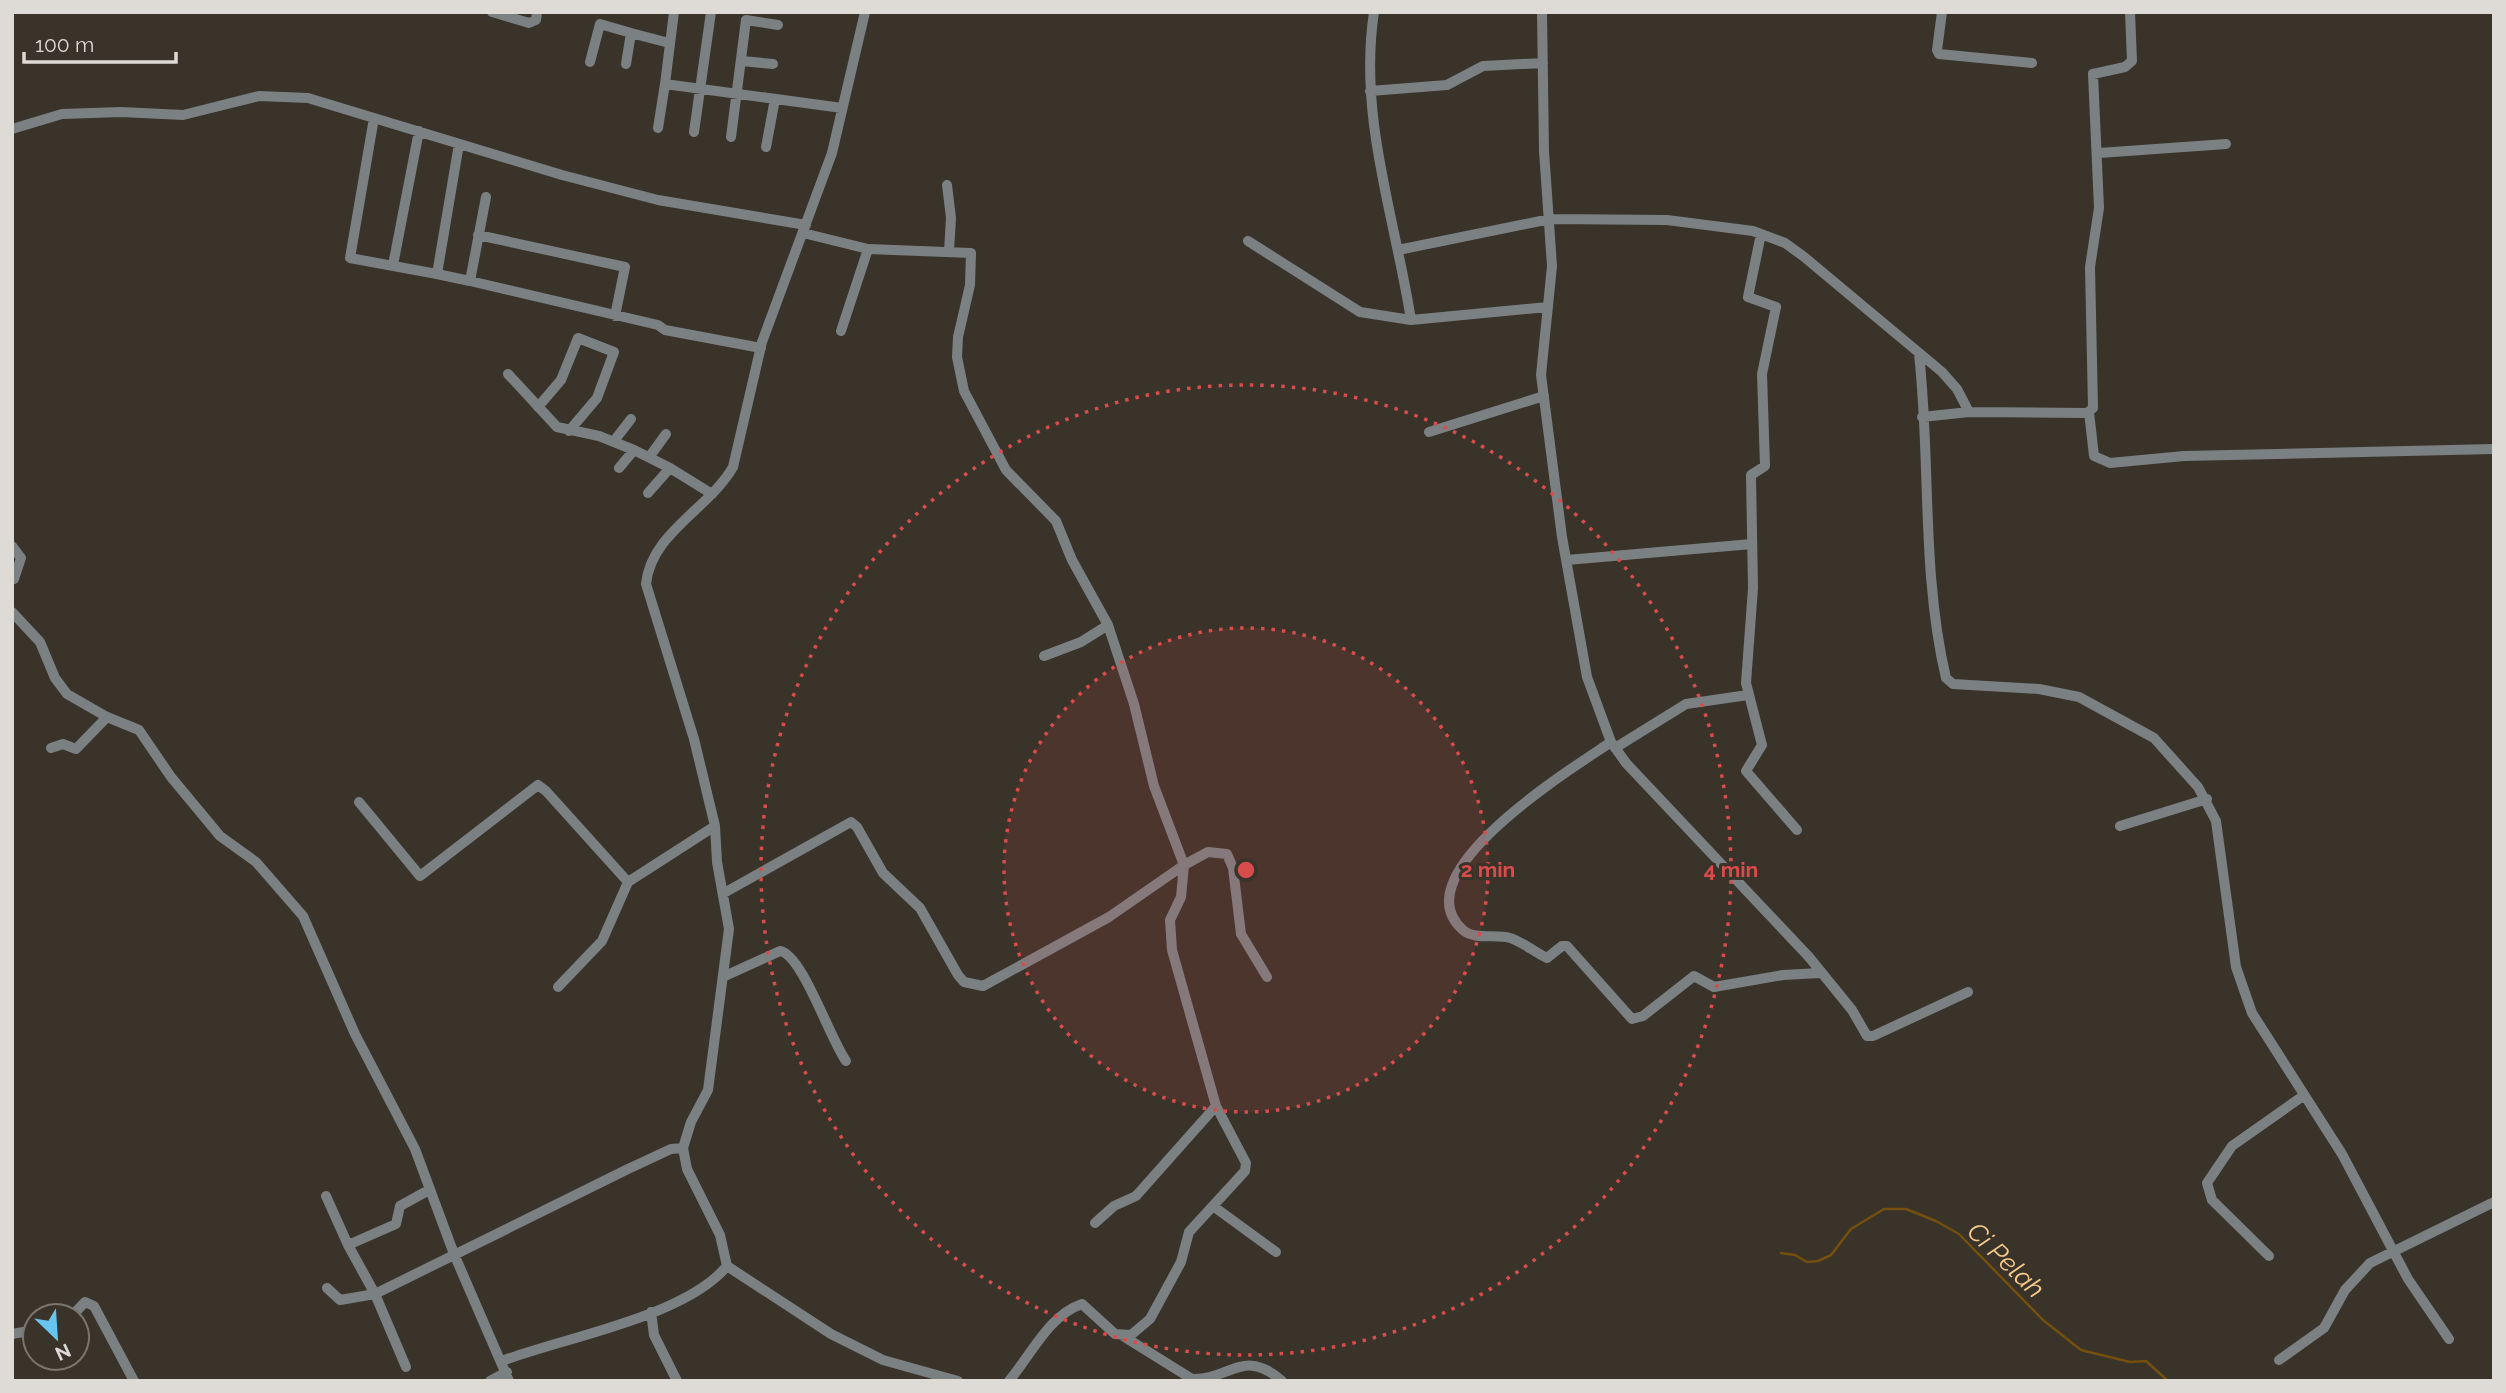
<svg xmlns="http://www.w3.org/2000/svg" width="2506" height="1393" font-family="Raleway,sans-serif">
<rect width="100%" height="100%" fill="#39332a"/>
<g fill="none" stroke-linecap="round" stroke-linejoin="round">
<!-- stream -->
<path stroke="#744f0e" stroke-width="2.5" d="M1781 1253 1795 1255 1807 1262 1818 1261 1831 1255 1851 1229 1884 1209H1906L1936 1221 1959 1234 2043 1320 2081 1350 2130 1362 2146 1361 2168 1381"/>
<!-- minor -->
<path stroke="#7b8083" stroke-width="10" d="M492 12 529 23 536 20 537 12
M1374 12C1358 117 1395 217 1411 320
M1542 12 1544 151 1552 266 1541 375 1562 537 1587 677 1611 742 1626 763 1809 957 1852 1010 1867 1036H1873L1968 992
M1942 12 1937 50 1939 54 2032 63
M742 61 773 64
M590 62 600 24 631 33
M626 64 631 33 669 43
M665 84 674 12
M1370 91 1447 85 1483 66 1543 63
M374 118 350 258 437 274 459 144
M658 128 665 84 842 108
M12 129 62 114 121 112 183 115 259 96 308 98 562 175 658 200 806 225
M694 132 711 12
M731 137 746 20 778 25
M766 147 775 99
M2099 153 2226 144
M947 185 951 218 949 251
M803 233 868 249 971 253 970 285 958 337 957 357 964 391 1006 470 1056 521 1072 560 1108 625 1134 704 1154 786 1184 865 1181 897 1170 920 1172 950 1216 1106 1246 1163 1245 1171 1189 1232 1181 1262 1150 1319 1131 1335 1115 1334 1082 1304C1049 1315 1031 1355 1009 1381
M1761 234 1748 297 1776 307 1762 374 1765 466 1751 475 1753 588 1746 683 1762 745 1746 771 1797 830
M478 235 625 267 615 316
M1248 241 1360 312 1411 320 1548 307
M1398 250 1550 219 1667 220 1753 231 1785 243 1803 256 1942 372 1957 389 1969 412 2087 413 2093 408 2090 267 2099 208 2093 74 2125 67 2132 61 2130 12
M393 265 419 131
M437 274 470 281 486 197
M470 281 658 325 665 330 761 348
M841 331 868 249
M1919 354C1931 461 1921 572 1946 678L1953 684 2039 689 2079 697 2154 738 2198 787 2216 821 2236 967 2252 1013 2342 1154 2408 1279 2449 1339
M508 374 557 427 599 436 634 450
M538 407 561 380 578 338 614 352 597 398 569 431
M2089 412 2094 456 2110 463 2184 456 2494 449
M1922 417 1969 412
M1429 432 1544 396
M614 441 631 419
M650 456 666 434
M619 468 634 450 670 468
M648 493 670 468 712 494
M12 546 21 558 14 579
M1567 560 1752 544
M12 612 40 642 55 678 67 694 107 717 139 730 171 777 220 836 256 862 303 916 355 1034 415 1149 454 1254 509 1381
M1044 656 1081 642 1108 625
M1611 742C1573 768 1399 874 1463 930 1474 940 1496 934 1510 938 1523 942 1534 952 1547 958L1562 946H1567L1632 1019 1643 1016 1694 976 1714 987 1783 975 1820 973
M51 748 63 744 76 749 107 717
M1615 748 1686 704 1748 695
M359 802 420 876 538 785 546 791 628 882
M2120 826 2207 799
M724 893 851 822 857 827 883 873 920 908 958 975 964 982 983 986 1109 917 1184 865 1208 852 1227 854 1233 868 1241 934 1267 977
M725 976 780 951C802 954 830 1039 846 1061
M558 987 602 941 628 882 715 826
M326 1196 348 1245
M1213 1206 1276 1252
M1095 1223 1114 1206 1136 1196 1216 1106
M2269 1256 2212 1200 2207 1183 2232 1146 2303 1096
M727 1266 831 1334 883 1360 958 1381
M327 1288 340 1300 375 1294 628 1169 671 1149 683 1148
M651 1312 654 1335 677 1381
M72 1316 85 1302 94 1306 134 1381
M12 1334 35 1330
M1123 1336 1192 1379C1230 1380 1244 1347 1282 1381
M2279 1360 2324 1328 2345 1290 2370 1263 2494 1202
M502 1361C565 1337 685 1317 727 1266L720 1235 687 1169 683 1148 691 1122 708 1090 729 929 717 862 715 826 694 739 646 584C651 533 709 509 733 467L762 342 832 153 865 12
M406 1367 375 1294 348 1245 396 1224 400 1206 429 1190
M490 1381 507 1372"/>
</g>
<!-- distance rings -->
<circle cx="1246" cy="870" r="242" fill="#d84c4b" fill-opacity=".12"/>
<g fill="none" stroke="#d84c4b" stroke-width="3.5" stroke-dasharray="3.5 7">
<circle cx="1246" cy="870" r="242"/>
<circle cx="1246" cy="870" r="485"/>
</g>
<g text-anchor="middle" stroke-width="6" stroke-linejoin="round" paint-order="stroke">
<!-- water labels -->
<g font-size="26" font-style="italic" fill="#f8cb8b" stroke="#39332a">
<text transform="translate(2006 1260) rotate(44)" y="9">Ci Pelah</text>
</g>
</g>
<circle cx="1246" cy="870" r="10" fill="#d84c4b" stroke="#39332a" stroke-width="3.5"/>
<g font-size="21" text-anchor="middle" font-weight="bold" fill="#d84c4b" stroke="#39332a" stroke-width="6" stroke-linejoin="round" paint-order="stroke">
<text x="1488" y="877">2 min</text>
<text x="1731" y="877">4 min</text>
</g>
<!-- border -->
<rect width="2506" height="1393" fill="none" stroke="#dedad5" stroke-width="28"/>
<!-- north arrow -->
<g transform="translate(56 1337) rotate(155)"><circle r="33" fill="#39332a" stroke="#7b766e" stroke-width="2"/>
<path d="M0-5L12 26L0 18L-12 26Z" fill="#66c4ef"/>
<text y="-10" font-size="19" font-weight="bold" text-anchor="middle" fill="#dedad5">N</text>
</g>
<!-- scale -->
<path d="M24 52v10h152v-10" fill="none" stroke="#dedad5" stroke-width="3.5"/>
<text x="35" y="52" font-size="21" fill="#dedad5" stroke="#39332a" stroke-width="5" paint-order="stroke">100 m</text>
</svg>
